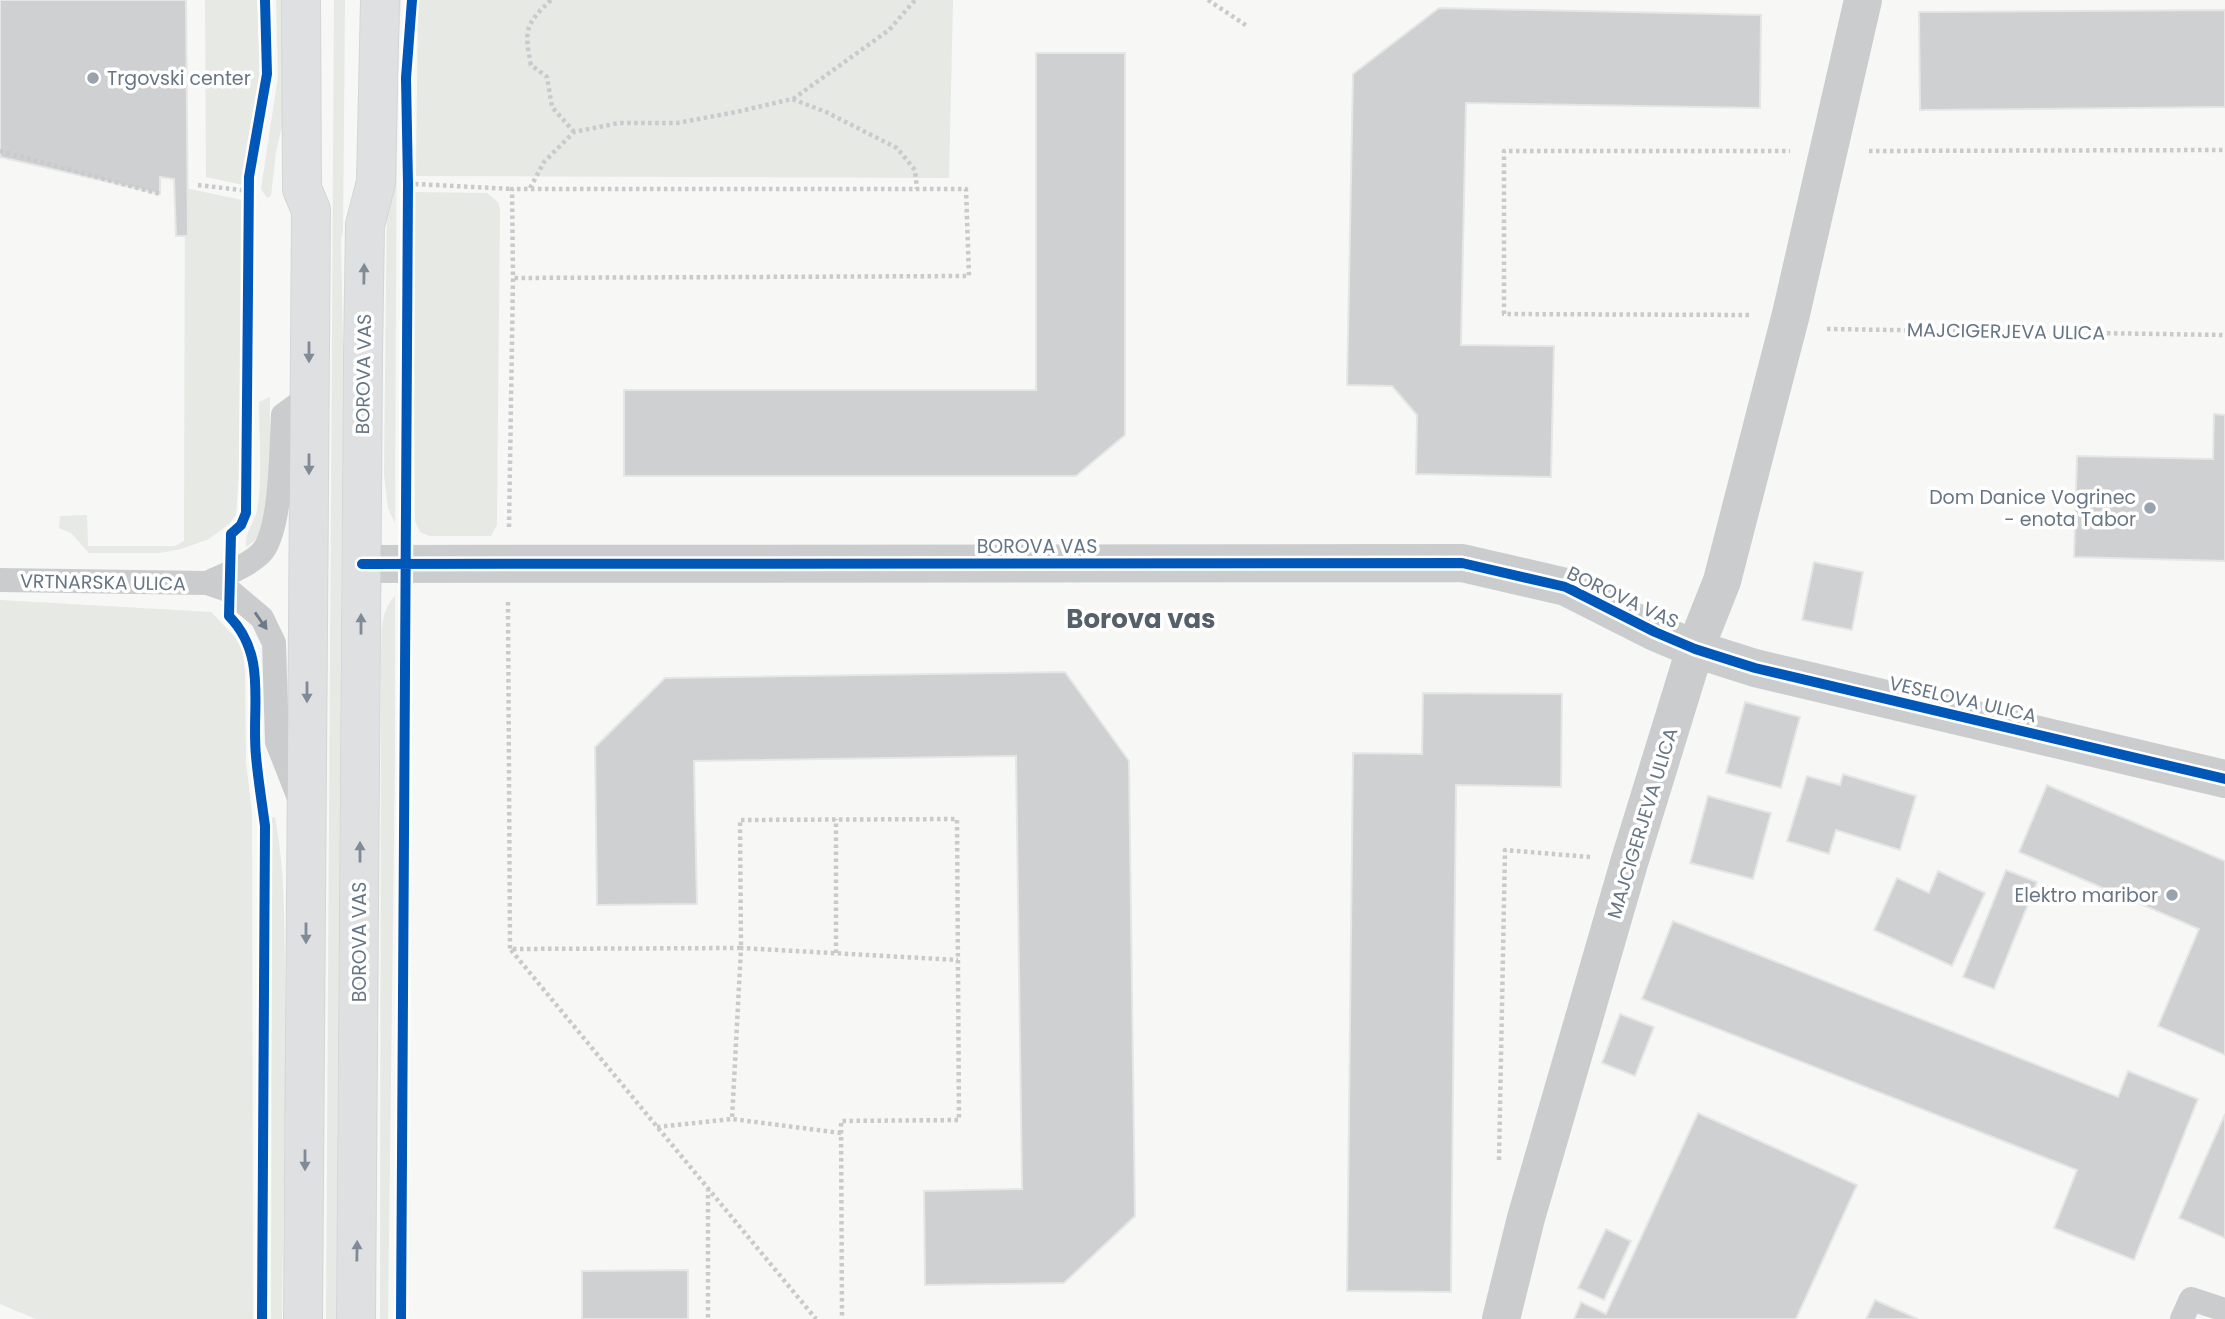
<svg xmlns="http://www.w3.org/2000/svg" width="2225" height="1319" font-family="Poppins,sans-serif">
<rect width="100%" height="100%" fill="#f7f7f6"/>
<!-- green -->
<path fill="#e6e9e4" d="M205 0H257L260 74 243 185 206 177Z
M276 0H288L284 117 276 152 271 196 267 198 261 189 278 76Z
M334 0H345L343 232 341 239 343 347 336 1319H326Z
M391 0H401L397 75 395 523 388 508 384 475 387 191Z
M418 0H953L949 178 416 176Z
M185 188 242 200 241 449 236 515 229 524 209 539 181 549 160 553H89L71 533 59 528 60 516 87 515 88 546H175L184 541Z
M415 192 487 193 498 202 500 209 497 515V525L491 536H429L420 532 415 521 413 206Z
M270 397C269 431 274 501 261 531 258 538 252 543 246 547 244 534 254 523 257 511 263 476 259 437 259 402Z
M395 596V757L388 1319H380L381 655C382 633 379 613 395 596Z
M0 600 211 612 235 637 243 651 245 672 246 763 252 813 253 1319H36L0 1304Z
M272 817H275C285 868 284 919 285 971 287 1087 283 1203 282 1319H271Z"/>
<!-- building -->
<path fill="#cfd0d1" stroke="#e6e6e6" stroke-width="2" d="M0 0H186L188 236H176L174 179 160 177V194L0 157Z
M1439 8 1761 15 1760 108 1466 103 1461 345 1554 346 1551 477 1416 474 1417 415 1392 386 1347 385 1353 74Z
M2225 10V107L1920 110 1919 12Z
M1036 53H1125V435L1076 476H624V390H1036Z
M2214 414 2225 415V561L2074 557 2077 456 2213 459Z
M1814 562 1863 572 1852 630 1802 620Z
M1065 672 1129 761 1135 1216 1064 1283 925 1285 924 1191 1022 1189 1016 756 694 761 697 904 597 905 595 747 665 678Z
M1423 693 1562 694 1561 787 1456 785 1451 1292 1347 1291 1353 753 1422 754Z
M1745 702 1800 717 1781 788 1726 773Z
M1843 774 1916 796 1900 850 1836 830 1829 854 1787 841 1807 776 1840 785Z
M2047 785 2225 861V1055L2158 1026 2199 929 2019 852Z
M1708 796 1771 813 1753 879 1690 863Z
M2006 870 2037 882 1994 989 1963 977Z
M1938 871 1985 893 1952 966 1874 930 1897 878 1929 893Z
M1673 921 2118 1097 2128 1071 2198 1099 2134 1260 2054 1228 2077 1170 1642 999Z
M1620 1014 1654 1027 1635 1076 1602 1063Z
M1698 1113 1857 1185 1796 1319H1574L1581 1302 1606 1314Z
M2225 1114V1238L2179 1218Z
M1606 1229 1631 1241 1604 1300 1578 1288Z
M688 1270V1319H582V1271Z
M1875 1300 1918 1319H1866Z"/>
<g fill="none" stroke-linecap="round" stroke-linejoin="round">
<defs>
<path id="secondary" d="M301 0 302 189 311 210 303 1319
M356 1319 363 357 365 225 376 182 380 0"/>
</defs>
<!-- secondary casing -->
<use href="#secondary" stroke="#d4d5d6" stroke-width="40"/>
<!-- path -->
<path stroke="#c9cacb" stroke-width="4.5" stroke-dasharray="3.5 3.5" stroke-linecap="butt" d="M551 0C525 24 524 31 531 65L547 77 552 107 574 132
M1208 0 1247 26
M793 99 889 30 915 0
M0 151 160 194
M1869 151 2225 150
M415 184 512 189
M198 185 249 191
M530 188 544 162 574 132 619 123H677L736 112 792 99 826 112 897 148 915 170 917 189
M1749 315 1504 314V151H1790
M1827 329 2225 335
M509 527 513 278 512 189H966L969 276 513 278
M508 602 510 949 741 948 740 820 957 819 959 1120 841 1121 842 1319
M511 950 816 1319
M836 953V819
M657 1127 732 1119
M841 1133 732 1119 741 948 958 960
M1499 1160 1505 850 1590 857
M708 1188V1319"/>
<!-- lane -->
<path stroke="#cbcccd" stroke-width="24" d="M0 580 207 583 230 591 262 618 274 643 277 742 299 798
M207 583C224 575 246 567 260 554 282 534 281 447 283 415L309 396
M2182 1319 2191 1299 2225 1310"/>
<!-- street -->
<path stroke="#cbcccd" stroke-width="38" d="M362 564 1462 563 1566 587 1655 632 1695 649 1755 668 2225 779
M1501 1319 1526 1218 1629 863 1695 649 1722 581 1791 314 1863 0"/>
<!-- secondary -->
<use href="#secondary" stroke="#dfe0e1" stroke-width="38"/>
<defs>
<path id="cycleway" d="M362 564 1462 563 1566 587 1655 632 1695 649 1755 668 2225 779
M262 1319 265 826C262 803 258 779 256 756 251 706 268 656 229 616L231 534 241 525 246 513 249 177 267 74 265 0
M401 1319 408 184 406 78 412 0"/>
</defs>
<!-- cycleway casing -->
<use href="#cycleway" stroke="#fff" stroke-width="15"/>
<!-- cycleway -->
<use href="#cycleway" stroke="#0057b8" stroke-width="10"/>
</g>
<!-- one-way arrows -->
<defs><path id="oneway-solid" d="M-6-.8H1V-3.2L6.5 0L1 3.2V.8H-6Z" transform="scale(1.75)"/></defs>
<g fill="#7f8b97">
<use href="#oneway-solid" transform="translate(364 274) rotate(-89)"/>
<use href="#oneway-solid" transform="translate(309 352) rotate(90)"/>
<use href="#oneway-solid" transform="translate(309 464) rotate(90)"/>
<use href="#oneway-solid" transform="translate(361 624) rotate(-90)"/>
<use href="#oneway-solid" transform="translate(307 692) rotate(90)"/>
<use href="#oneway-solid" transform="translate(360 852) rotate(-90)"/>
<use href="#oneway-solid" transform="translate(306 933) rotate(90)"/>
<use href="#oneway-solid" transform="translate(305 1160) rotate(90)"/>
<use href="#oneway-solid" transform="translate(357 1251) rotate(-89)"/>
</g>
<use fill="#6c7a89" href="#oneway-solid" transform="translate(261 621) rotate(55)"/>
<!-- markers -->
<g fill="#99a3ad" stroke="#fff" stroke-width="2.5">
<circle cx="93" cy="78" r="7"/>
<circle cx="2150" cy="508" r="7"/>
<circle cx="2172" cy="895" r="7"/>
</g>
<g text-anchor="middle" stroke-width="7" stroke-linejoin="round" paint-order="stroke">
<!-- poi labels -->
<g font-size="19" fill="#677685" stroke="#fff" text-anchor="end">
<text x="107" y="85" text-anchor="start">Trgovski center</text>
<text x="2136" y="504">Dom Danice Vogrinec<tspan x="2136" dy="22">- enota Tabor</tspan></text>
<text x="2158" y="902">Elektro maribor</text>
</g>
<!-- street labels -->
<g font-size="19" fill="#677685" stroke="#fff">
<text transform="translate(2006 331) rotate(1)" y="7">MAJCIGERJEVA ULICA</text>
<text transform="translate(363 374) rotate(-89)" y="7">BOROVA VAS</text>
<text x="1037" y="553">BOROVA VAS</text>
<text transform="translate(103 582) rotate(1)" y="7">VRTNARSKA ULICA</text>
<text transform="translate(1623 597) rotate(25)" y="7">BOROVA VAS</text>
<text transform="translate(1963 699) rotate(13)" y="7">VESELOVA ULICA</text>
<text transform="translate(1642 823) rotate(-73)" y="7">MAJCIGERJEVA ULICA</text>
<text transform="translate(359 942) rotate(-90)" y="7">BOROVA VAS</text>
</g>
<!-- district labels -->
<g font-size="26" font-weight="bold" fill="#55606a" stroke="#fff">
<text x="1141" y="628">Borova vas</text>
</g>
</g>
</svg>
